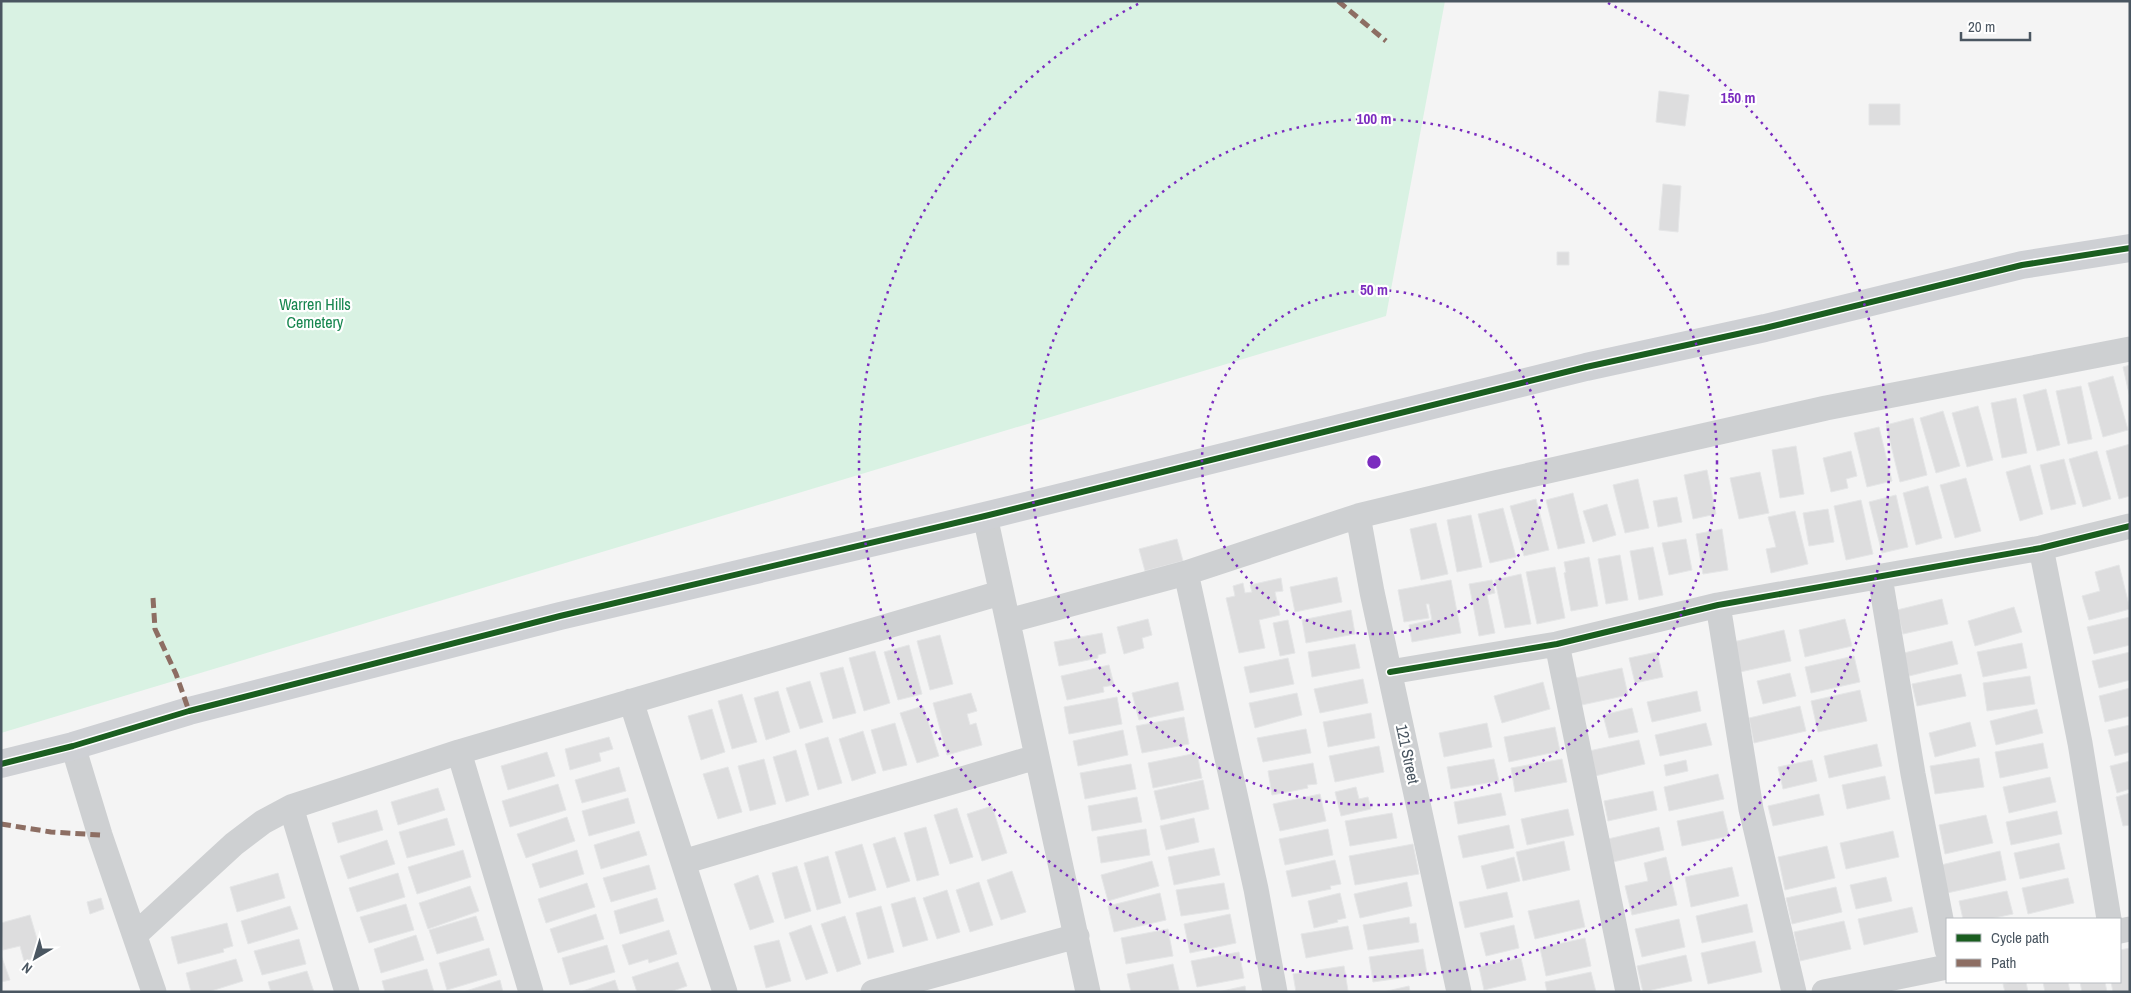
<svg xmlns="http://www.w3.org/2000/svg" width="2131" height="993" font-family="'Archivo Narrow',sans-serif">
<rect width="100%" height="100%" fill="#f4f4f4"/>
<!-- green -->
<path fill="#d9f2e3" d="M1 1H1445L1386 316 1 733Z"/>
<!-- building -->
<path fill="#ddddde" stroke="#e5e6e7" d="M1659 91 1689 95 1685 126 1656 122Z
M1869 104H1900V125H1869Z
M1663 184 1681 186 1678 232 1659 230Z
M1557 252H1569V265H1557Z
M2130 365V398L2123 367Z
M2113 376 2128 430 2103 437 2088 383Z
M2081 386 2092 439 2068 444 2056 391Z
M2046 389 2060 445 2037 451 2023 395Z
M2016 398 2027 453 2002 458 1991 403Z
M1978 406 1993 460 1967 467 1952 413Z
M1943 411 1960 466 1936 473 1920 418Z
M1913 418 1927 475 1900 482 1886 425Z
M1879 427 1892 481 1867 487 1854 433Z
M2130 444V496L2119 499 2106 451Z
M1796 446 1804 494 1780 498 1772 450Z
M1851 451 1857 476 1846 479 1848 488 1831 492 1823 458Z
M2097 451 2111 499 2083 507 2069 459Z
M2064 459 2076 504 2051 510 2040 465Z
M2030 465 2043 514 2020 521 2006 472Z
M1707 470 1716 514 1693 519 1684 475Z
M1760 472 1769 513 1739 519 1730 478Z
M1966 478 1981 531 1955 538 1940 485Z
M1638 479 1649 528 1625 533 1613 485Z
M1928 486 1942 538 1916 545 1903 493Z
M1573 493 1585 543 1558 549 1546 500Z
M1896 495 1908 547 1882 553 1869 502Z
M1677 497 1682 522 1658 527 1653 501Z
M1536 499 1549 550 1524 556 1510 506Z
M1861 500 1873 554 1846 560 1834 506Z
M1607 504 1616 535 1593 542 1583 511Z
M1503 508 1516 557 1490 563 1478 514Z
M1828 509 1834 542 1809 546 1803 513Z
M1795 511 1808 564 1771 573 1766 549 1776 547 1768 517Z
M1471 515 1482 567 1457 572 1447 520Z
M1436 523 1448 574 1421 580 1410 529Z
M1722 529 1728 570 1703 574 1696 534Z
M1177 539 1183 561 1145 571 1139 549Z
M1686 539 1692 570 1669 575 1662 543Z
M1653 547 1663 595 1639 600 1630 551Z
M1620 555 1628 600 1606 604 1598 559Z
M1589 557 1598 606 1571 611 1564 573 1566 572 1564 562Z
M2119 565 2130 609 2089 620 2082 596 2100 591 2095 572Z
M1555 567 1565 618 1537 624 1526 572Z
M1521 574 1531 624 1505 628 1495 580Z
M1337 577 1342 602 1295 612 1290 587Z
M1281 578 1283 591 1275 592 1280 615 1259 620 1265 648 1239 653 1226 598 1235 596 1233 586 1243 583 1245 593 1252 592 1250 585Z
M1451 580 1461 633 1412 642 1409 625 1432 620 1429 604H1426L1429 618 1404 622 1398 590Z
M1492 580 1495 593 1487 595 1495 633 1479 636 1469 584Z
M1942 599 1948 624 1903 634 1897 610Z
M2014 607 2022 632 1975 646 1968 621Z
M1351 610 1355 634 1306 643 1302 620Z
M2130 617V645L2094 654 2087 627Z
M1148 619 1152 635 1142 638 1144 648 1124 654 1117 627Z
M1845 619 1852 646 1805 657 1799 630Z
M1288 620 1295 653 1280 656 1273 623Z
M1784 630 1791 661 1740 672 1733 642Z
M1102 633 1106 653 1098 655V658L1059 666 1054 642Z
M940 635 953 684 930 690 917 641Z
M1952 641 1958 664 1909 676 1904 653Z
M2022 643 2027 668 1983 677 1977 652Z
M1355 644 1360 668 1312 677 1308 652Z
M909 645 922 694 898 700 884 652Z
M875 651 890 703 864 711 849 658Z
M1657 652 1663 677 1635 683 1629 658Z
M2130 652V680L2099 688 2092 661Z
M1854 656 1860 682 1811 693 1805 667Z
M1288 658 1294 684 1250 693 1244 667Z
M1109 665 1114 685 1103 687 1104 692 1067 700 1061 676Z
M843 667 856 713 833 719 820 673Z
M1622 668 1628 695 1577 706 1571 679Z
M1790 673 1796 696 1763 704 1757 681Z
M1961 674 1966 696 1917 706 1912 684Z
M2030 676 2035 704 1987 711 1983 683Z
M1363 679 1368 703 1320 713 1314 689Z
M810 681 823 722 800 729 786 688Z
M1178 682 1184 710 1139 720 1132 693Z
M1543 682 1550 709 1502 723 1494 696Z
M2130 688V716L2105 722 2099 696Z
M1860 690 1867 721 1818 732 1811 701Z
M778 691 790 732 766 740 754 698Z
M1697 691 1701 711 1652 722 1647 702Z
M971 693 977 711 967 714 970 725 976 723 982 745 947 755 933 703Z
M1297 693 1302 715 1255 728 1249 703Z
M742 694 757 742 732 749 718 701Z
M1117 697 1122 724 1069 734 1064 707Z
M923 706 939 756 917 763 900 713Z
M1800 706 1806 731 1754 743 1749 718Z
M1632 708 1638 732 1609 738 1603 715Z
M712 709 725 752 701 760 688 716Z
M2037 709 2043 733 1996 745 1990 721Z
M1371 713 1375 738 1328 747 1323 722Z
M1184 717 1189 744 1142 753 1136 726Z
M1970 722 1976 746 1935 757 1929 733Z
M895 723 907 765 883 771 871 730Z
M1487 723 1492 747 1444 757 1439 733Z
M1706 723 1712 745 1660 756 1655 735Z
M2130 725V752L2115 756 2108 730Z
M1555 727 1560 751 1509 762 1504 737Z
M1306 729 1311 753 1263 762 1257 738Z
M1123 730 1128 755 1078 766 1073 741Z
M863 731 876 773 852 781 839 739Z
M609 737 613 749 599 753 601 761 570 770 565 749Z
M828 737 842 783 818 790 805 744Z
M1639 740 1645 764 1595 776 1589 751Z
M2043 743 2048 768 2000 778 1995 752Z
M1877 744 1882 766 1829 778 1824 756Z
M1379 746 1384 772 1335 782 1329 756Z
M796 750 809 795 786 802 773 757Z
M547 752 555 776 508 790 501 766Z
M1197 753 1202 778 1153 788 1148 763Z
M1979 758 1984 787 1935 794 1930 766Z
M764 759 776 804 750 811 738 766Z
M1494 759 1499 781 1451 789 1447 767Z
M1562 759 1567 782 1515 792 1511 768Z
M1686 760 1688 771 1666 776 1664 765Z
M1812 760 1817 781 1783 789 1778 767Z
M2130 761V789L2117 793 2110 766Z
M1313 763 1317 784 1307 785 1308 788 1272 795 1268 771Z
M1131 764 1136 789 1085 799 1080 773Z
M619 767 626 791 582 803 575 780Z
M728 767 742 812 718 819 703 774Z
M1718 774 1724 799 1669 811 1664 787Z
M1885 776 1890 799 1847 809 1842 785Z
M2050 777 2056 802 2009 813 2003 787Z
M1203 780 1209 809 1161 820 1154 791Z
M558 784 566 810 510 827 502 801Z
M1356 787 1359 799 1368 797 1371 809 1341 816 1335 792Z
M438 788 445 810 398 825 391 802Z
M1653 791 1657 810 1608 821 1604 801Z
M1501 793 1506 815 1458 824 1454 802Z
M2130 793V825L2123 826 2116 797Z
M1320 794 1326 821 1280 831 1273 804Z
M1819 794 1824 815 1773 826 1768 806Z
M1137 797 1142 822 1092 831 1088 806Z
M628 798 635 823 589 836 582 811Z
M992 806 1007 853 982 861 967 814Z
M957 808 973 857 950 864 934 815Z
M1568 809 1574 835 1527 845 1521 819Z
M377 810 383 830 338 843 332 823Z
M1723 811 1729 836 1682 846 1677 821Z
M2057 811 2062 834 2011 845 2006 822Z
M1392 813 1397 838 1350 846 1345 821Z
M1986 815 1993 843 1945 854 1939 825Z
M567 817 575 841 526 858 517 834Z
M447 818 455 845 407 858 399 832Z
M1194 818 1199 842 1166 850 1160 826Z
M1509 825 1514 848 1463 858 1458 836Z
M926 827 939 875 917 881 904 833Z
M1659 827 1664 850 1613 862 1608 839Z
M1146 829 1150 855 1101 863 1097 837Z
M1328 829 1333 855 1285 865 1279 839Z
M639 831 647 855 601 869 594 845Z
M1893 831 1899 857 1846 869 1840 843Z
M895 837 910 881 887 888 873 844Z
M387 840 395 864 348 879 340 856Z
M1564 841 1570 870 1523 881 1516 852Z
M2059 843 2065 869 2020 879 2014 853Z
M862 844 876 890 849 898 835 852Z
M1413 844 1419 874 1355 885 1349 856Z
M1827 846 1835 878 1785 890 1778 857Z
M1214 848 1220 875 1174 885 1168 857Z
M463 850 471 877 417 894 408 867Z
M577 850 584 874 540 888 532 864Z
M2000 851 2006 880 1947 893 1941 865Z
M828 856 841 903 817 910 804 863Z
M1514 857 1520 881 1487 889 1481 866Z
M1666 857 1677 905 1632 915 1625 886 1648 881 1644 863Z
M1335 860 1341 884 1330 886 1331 889 1292 897 1286 871Z
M1152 861 1159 886 1108 901 1101 875Z
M649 865 656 889 611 902 603 878Z
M797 866 811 911 785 919 772 873Z
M1732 867 1739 896 1691 907 1685 877Z
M1012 871 1026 912 1001 920 987 880Z
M278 873 285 898 237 912 230 887Z
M398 873 405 897 357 912 349 888Z
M758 875 774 922 750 930 734 884Z
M1886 877 1892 901 1856 909 1850 885Z
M2068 878 2074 903 2028 914 2022 888Z
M979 882 993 925 970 932 956 890Z
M1407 882 1412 906 1360 918 1354 894Z
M587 883 595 907 546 923 538 899Z
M1224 883 1229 909 1181 916 1176 890Z
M470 886 479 911 428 929 419 903Z
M1836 887 1842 912 1792 924 1786 898Z
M947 890 960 932 937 939 923 898Z
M2007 891 2013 914 1990 919H1963L1959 901Z
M1507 892 1513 917 1465 928 1459 902Z
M1160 893 1166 920 1114 932 1108 906Z
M1340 893 1346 918 1337 920 1338 922 1314 928 1308 901Z
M915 897 928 940 903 947 891 904Z
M101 898 104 909 90 914 87 902Z
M657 898 664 921 620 934 614 911Z
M1579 900 1585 927 1535 939 1528 911Z
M406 904 414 930 369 943 360 917Z
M1747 904 1753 932 1702 943 1696 916Z
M290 906 298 929 248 944 241 921Z
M881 906 894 952 868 959 856 913Z
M1912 907 1918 932 1864 945 1858 919Z
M596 914 604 939 558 953 550 929Z
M1230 914 1236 943 1190 953 1184 924Z
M30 915 42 956 24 961 20 946 3 950 1 923Z
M476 916 484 940 437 954 429 930Z
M845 916 861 964 837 972 821 924Z
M1409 917 1410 924 1416 923 1419 942 1368 950 1363 925Z
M1679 919 1685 947 1642 957 1635 929Z
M1844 921 1851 949 1800 961 1794 932Z
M227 923 233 946 223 949 224 952 178 964 171 937Z
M811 925 828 973 806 980 789 933Z
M1514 925 1519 948 1486 956 1480 933Z
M1348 926 1353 949 1306 958 1301 934Z
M1168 929 1173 956 1126 964 1121 938Z
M669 930 677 954 649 963 648 959 629 965 622 945Z
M416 935 424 960 381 973 374 949Z
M1585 938 1591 966 1546 976 1540 948Z
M299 939 306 964 262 975 254 951Z
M779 940 791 981 766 988 754 946Z
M1755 941 1762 972 1708 984 1701 953Z
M607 945 615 972 570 985 562 958Z
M489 948 497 975 447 990 439 963Z
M2130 948V992H2113L2111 982H2120V950Z
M1423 949 1427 974 1373 982 1369 957Z
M1239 952 1244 978 1197 987 1191 961Z
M1 955 10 980 1 982Z
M1686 955 1692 981 1643 992 1637 966Z
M1521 958 1526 980 1484 990 1479 967Z
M236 959 243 981 208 992H191L186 973Z
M678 962 687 986 670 992H637L632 977Z
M1173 964 1179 990 1131 992 1127 974Z
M1344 966 1348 991 1296 992 1293 974Z
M427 969 434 992H385L382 981Z
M307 971 314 992H271L268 982Z
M1591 972 1596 992H1547L1545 982Z
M500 980 503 992H463Z
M615 980 619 992H580Z
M2011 982H2026L2028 992H2005L2003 984Z
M2043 982H2068L2070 992H2045Z
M2080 982H2105L2107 992H2082Z
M1245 986 1246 992H1218Z
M1409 986 1410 992H1383Z"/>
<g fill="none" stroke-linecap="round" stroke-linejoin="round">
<!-- street -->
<path stroke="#ced0d2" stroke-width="25" d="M985 516 1088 992
M1358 516 1372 592 1459 992
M2041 548 2080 743 2109 919
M1186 573 1256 889 1275 992
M1880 577 1913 774 1947 950
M1718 605 1751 809 1794 992
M1008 621 1186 573 1358 516 1495 483 1826 408 2130 349
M1557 644 1628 992
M1390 672 1557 644 1718 605 2041 548 2130 526
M631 701 725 992
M73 746 100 835 154 992
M459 752 1000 593
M291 807 347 992
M683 862 1036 757
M2120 931 2130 929
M135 935 234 844 263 822 291 807 459 752 531 992
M873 992 1077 936
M1824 992 1947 967"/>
<!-- secondary -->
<path stroke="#ced0d4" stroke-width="28" d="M1 764 73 746 189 711 560 616 985 516 1586 367 1765 328 2022 265 2130 248"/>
<!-- quiet -->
<path stroke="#8d6e63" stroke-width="5" stroke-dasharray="10 5" stroke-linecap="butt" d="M1338 1 1386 41
M153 598 155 629 176 674 189 711
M1 824 51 832 100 835"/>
<defs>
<path id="cycleway" d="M1390 672 1557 644 1718 605 2041 548 2130 526
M1 764 73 746 189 711 560 616 985 516 1586 367 1765 328 2022 265 2130 248"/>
</defs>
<!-- cycleway casing -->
<use href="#cycleway" stroke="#fff" stroke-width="9"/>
<!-- cycleway -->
<use href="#cycleway" stroke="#1b5e20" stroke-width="6"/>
</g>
<!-- distance rings -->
<g fill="none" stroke="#7b2cbf" stroke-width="2.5" stroke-dasharray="2.5 5">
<circle cx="1374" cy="462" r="172"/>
<circle cx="1374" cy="462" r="343"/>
<path d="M1608 3A515 515 0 1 1 1140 3"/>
</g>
<g text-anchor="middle" stroke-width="4.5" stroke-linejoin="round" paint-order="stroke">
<!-- park labels -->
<g font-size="16" fill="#17864f" stroke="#fff">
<text x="315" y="310">Warren Hills<tspan x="315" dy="18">Cemetery</tspan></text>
</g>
<!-- street labels -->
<g font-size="16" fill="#4a5661" stroke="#fff">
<text transform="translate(1408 754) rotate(78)" y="6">121 Street</text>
</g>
</g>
<circle cx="1374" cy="462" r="8" fill="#7b2cbf" stroke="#fff" stroke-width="2.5"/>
<g font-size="15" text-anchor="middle" font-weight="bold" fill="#7b2cbf" stroke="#fff" stroke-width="4.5" stroke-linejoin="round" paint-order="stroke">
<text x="1738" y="103">150 m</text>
<text x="1374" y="124">100 m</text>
<text x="1374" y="295">50 m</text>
</g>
<!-- border -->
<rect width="2131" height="993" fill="none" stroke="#4a5661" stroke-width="5"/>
<!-- legend -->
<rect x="1946" y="918" width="175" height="65" fill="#ffffff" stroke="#b7bbc0"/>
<rect x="1956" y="934" width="25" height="8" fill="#1b5e20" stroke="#b7bbc0"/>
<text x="1991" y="943" font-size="15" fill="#4a5661">Cycle path</text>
<rect x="1956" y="959" width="25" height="8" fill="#8d6e63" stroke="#b7bbc0"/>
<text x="1991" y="968" font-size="15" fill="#4a5661">Path</text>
<!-- north arrow -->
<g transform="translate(35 958) rotate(218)" stroke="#ffffff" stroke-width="4" paint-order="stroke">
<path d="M0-4L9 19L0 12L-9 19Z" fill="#4a5661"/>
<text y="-8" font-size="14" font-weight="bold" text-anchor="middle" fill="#4a5661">N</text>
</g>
<!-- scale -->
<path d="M1961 32v8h69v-8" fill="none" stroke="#4a5661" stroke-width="2.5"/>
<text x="1968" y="32" font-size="15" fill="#4a5661" stroke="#ffffff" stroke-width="4" paint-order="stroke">20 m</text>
</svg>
